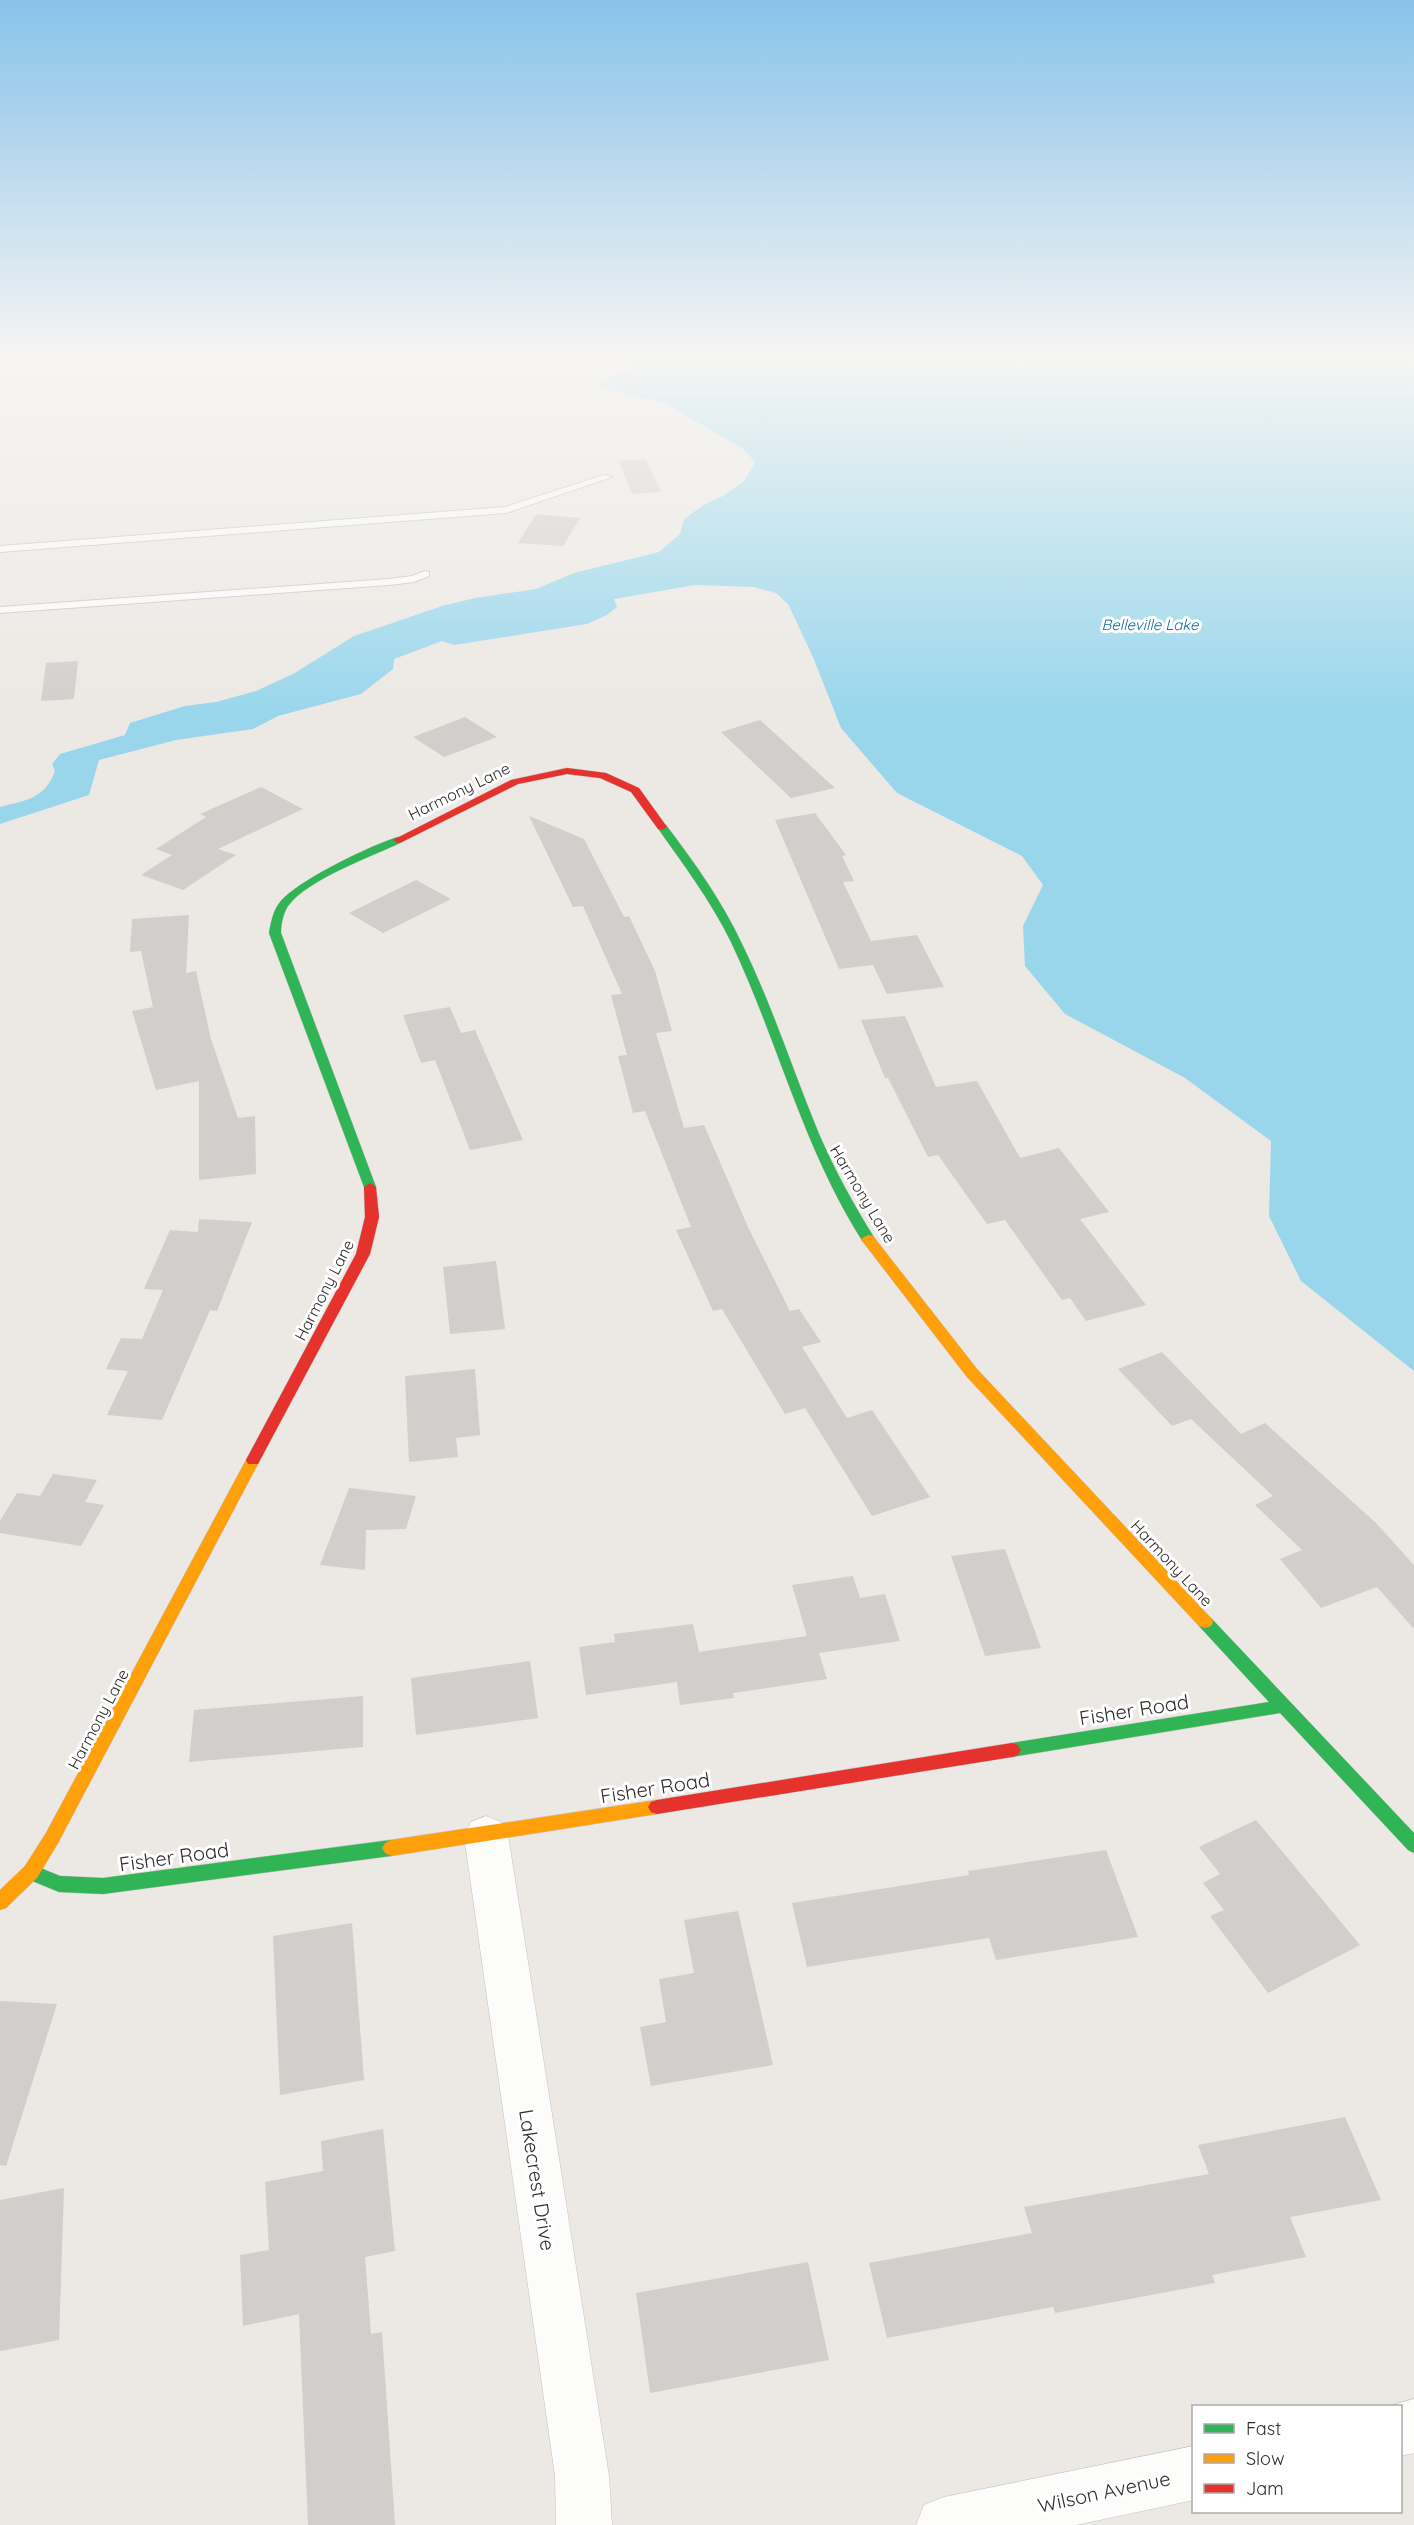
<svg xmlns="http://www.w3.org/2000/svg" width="1414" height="2525" font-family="Quicksand,sans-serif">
<rect width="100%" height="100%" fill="#ece8e4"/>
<!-- water -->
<path fill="#99d6ec" d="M626 361H1414V1371L1301 1281 1269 1216 1271 1141 1185 1078 1065 1014 1025 966 1023 926 1043 885 1022 856 897 793 841 728 813 657 788 604 776 593 754 587 695 585 614 599 617 607 607 615 587 624 454 645 442 641 394 659 393 669 361 694 278 716 253 729 176 740 99 760 89 795 0 824V807C26 800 45 799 55 771L52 764 60 754 125 735 130 723 185 706 216 702 256 691 293 674 354 636 442 606 475 598 536 589 574 573 659 552 680 534 684 519 702 506 725 495 745 480 755 462 742 448 666 404 602 388 600 381 629 369Z"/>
<!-- building -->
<path fill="#d1cecb" d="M646 459 661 492 632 494 619 461Z
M536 514 580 518 563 546 518 543Z
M78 661 74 699 41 701 46 663Z
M465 717 497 737 444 757 413 737Z
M760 720 835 788 791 798 721 732Z
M261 787 303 809 218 849 236 855 183 890 141 875 172 855 156 849 206 817 200 814Z
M815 813 846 855 842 856 854 881 843 882 871 941 917 935 944 987 887 994 873 965 839 969 775 820Z
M529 816 584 839 624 917 629 916 655 971 672 1031 656 1033 684 1128 704 1125 748 1227 790 1311 799 1309 821 1342 802 1347 847 1418 872 1410 930 1497 872 1516 805 1408 785 1414 722 1309 713 1311 676 1230 691 1227 645 1111 633 1113 618 1056 627 1055 611 995 622 994 583 906 573 907Z
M416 880 451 899 383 933 349 913Z
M189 915 186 973 196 971 211 1039 238 1118 255 1116 256 1174 199 1180V1081L156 1090 132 1011 153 1007 141 951 130 952 132 919Z
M450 1007 461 1033 475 1030 523 1140 470 1150 435 1060 421 1063 403 1015Z
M905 1016 936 1087 977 1081 1020 1158 1059 1148 1109 1212 1080 1219 1146 1305 1086 1321 1070 1298 1062 1300 1005 1220 987 1224 938 1155 928 1157 888 1078H885L861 1020Z
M199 1219 252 1222 217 1311 210 1310 162 1420 107 1415 128 1371 106 1369 121 1338 142 1339 163 1290 144 1289 170 1230 198 1232Z
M496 1261 505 1329 450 1334 443 1267Z
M1162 1352 1241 1434 1265 1423 1376 1523 1414 1565V1629L1377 1587 1321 1608 1280 1559 1302 1550 1255 1505 1273 1496 1191 1419 1172 1426 1118 1369Z
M475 1369 480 1435 456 1438 458 1457 409 1462 405 1376Z
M53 1474 97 1480 85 1502 104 1505 81 1546 0 1533V1521L17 1493 40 1496Z
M349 1488 416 1496 406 1529 366 1530 365 1570 320 1565Z
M1005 1549 1041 1648 985 1656 951 1556Z
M853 1576 860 1598 885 1594 900 1641 819 1653 827 1679 733 1693 734 1698 680 1705 677 1682 586 1695 579 1647 615 1642 614 1634 693 1624 699 1652 807 1636 792 1585Z
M530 1661 538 1718 416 1735 411 1678Z
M363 1696V1747L189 1762 194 1710Z
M1256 1820 1360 1945 1268 1993 1210 1916 1224 1910 1203 1883 1220 1874 1199 1847Z
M1106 1850 1138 1937 996 1960 989 1938 807 1967 792 1903 969 1875 968 1871Z
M738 1911 773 2065 651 2086 640 2027 666 2022 659 1979 694 1973 684 1920Z
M352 1923 364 2080 280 2095 273 1936Z
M0 2001 57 2004 6 2166 0 2165Z
M1345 2117 1381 2200 1290 2217 1306 2257 1212 2275 1215 2283 1055 2313 1053 2307 887 2338 869 2263 1032 2233 1024 2207 1209 2174 1198 2145Z
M383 2129 395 2251 365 2257 371 2334 382 2332 395 2525H308L299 2314 243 2326 240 2255 269 2250 265 2182 323 2171 321 2141Z
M64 2188 59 2340 0 2351V2200Z
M808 2262 829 2360 650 2393 636 2293Z"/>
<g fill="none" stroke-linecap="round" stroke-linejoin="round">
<defs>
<path id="lane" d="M604 475 612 477 506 513 0 552V546L505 507Z
M425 571 429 572V576L414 582 389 585 0 613V607L389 579 412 576Z"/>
<path id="street" d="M486 1816 501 1822 508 1835 609 2476 612 2525H556L555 2476 464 1835 471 1822Z
M1414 2399V2453L1400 2456V2406H1389Z
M1194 2446V2500L1076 2525H916L924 2505 944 2497Z"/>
<path id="fast" d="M662 824 666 825C694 862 722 901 742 944 772 1005 793 1071 819 1134 835 1171 854 1205 875 1239L873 1242H863C802 1146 779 1043 731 942 711 901 683 864 657 827Z
M398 837 403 840 402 842C371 857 308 879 288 906 283 914 281 924 281 933L376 1187 370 1191 364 1187 269 933C271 922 273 911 280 902 297 881 371 845 398 837Z
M1205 1616 1211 1618 1414 1833V1853L1408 1850 1280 1713 1012 1757 1006 1755 1003 1750 1006 1745 1012 1743 1269 1702 1199 1626 1197 1622 1199 1618Z
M391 1840 397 1843 400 1848 397 1853 391 1856 103 1894 59 1892 25 1878 22 1872 25 1866 31 1864 60 1876 103 1878Z"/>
<path id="slow" d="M868 1235 873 1236 977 1369 1211 1618 1213 1622 1211 1626 1205 1628 1199 1626 967 1377 863 1242 861 1239Z
M253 1455 258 1456 260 1460 58 1843 37 1878 6 1908 0 1910V1890L25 1866 46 1833 246 1460 248 1456Z
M657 1800 663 1802 666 1807 663 1812 657 1814 391 1856 385 1853 382 1848 385 1843 391 1840Z"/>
<path id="jam" d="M567 768 606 773 639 788 667 827 662 830 658 829 631 792 600 778 567 774 518 784 402 842 398 843 393 840 511 780Z
M370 1183 376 1187 379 1217 370 1254 258 1464H248L246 1460 356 1254 365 1217 364 1187Z
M1012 1743 1018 1745 1021 1750 1018 1755 1012 1757 657 1814 651 1812 648 1807 651 1802 657 1800Z"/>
</defs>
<!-- lane casing -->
<use href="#lane" stroke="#c5c4c5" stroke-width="2"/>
<!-- street casing -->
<use href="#street" stroke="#c5c4c5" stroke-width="1"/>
<!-- fast casing -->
<use href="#fast" stroke="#c5c4c5" stroke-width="1"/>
<!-- slow casing -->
<use href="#slow" stroke="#c5c4c5" stroke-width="1"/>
<!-- jam casing -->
<use href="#jam" stroke="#c5c4c5" stroke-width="1"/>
<!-- lane -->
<use href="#lane" fill="#fcfcfb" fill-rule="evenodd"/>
<!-- street -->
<use href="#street" fill="#fcfcfb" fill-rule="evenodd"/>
<!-- fast -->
<use href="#fast" fill="#30b455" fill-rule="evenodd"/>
<!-- slow -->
<use href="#slow" fill="#ff9f0a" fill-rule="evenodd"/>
<!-- jam -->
<use href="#jam" fill="#e5322d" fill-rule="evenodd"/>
</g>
<!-- sky -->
<linearGradient id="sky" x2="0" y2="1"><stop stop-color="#88c2ea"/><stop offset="0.5" stop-color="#f6f5f3"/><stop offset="1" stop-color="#f6f5f3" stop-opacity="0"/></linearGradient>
<rect width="1414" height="715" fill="url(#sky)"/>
<g text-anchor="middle" stroke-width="6" stroke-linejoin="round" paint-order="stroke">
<!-- far-water labels -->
<g font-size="15" font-style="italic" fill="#0d6fa3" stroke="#fff">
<text x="1150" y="630">Belleville Lake</text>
</g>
<!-- street labels -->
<g font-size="16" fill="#2e2e2e" stroke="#fff">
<text transform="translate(459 791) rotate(-26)" y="6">Harmony Lane</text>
<text transform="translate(863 1194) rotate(59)" y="6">Harmony Lane</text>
<text transform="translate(324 1290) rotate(-63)" y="6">Harmony Lane</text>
<text transform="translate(1172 1563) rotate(47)" y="6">Harmony Lane</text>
<text transform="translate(98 1719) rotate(-62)" y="6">Harmony Lane</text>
</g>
<!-- near-street labels -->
<g font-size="20" fill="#2e2e2e" stroke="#fff">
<text transform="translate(1134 1710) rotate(-9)" y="7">Fisher Road</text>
<text transform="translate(655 1788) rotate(-9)" y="7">Fisher Road</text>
<text transform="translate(174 1857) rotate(-8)" y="7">Fisher Road</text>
<text transform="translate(537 2180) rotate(81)" y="7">Lakecrest Drive</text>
<text transform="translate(1104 2492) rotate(-12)" y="7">Wilson Avenue</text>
</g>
</g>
<!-- legend -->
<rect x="1192" y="2405" width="210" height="108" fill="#ffffff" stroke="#ababab" stroke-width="1.5"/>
<rect x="1204" y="2424" width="30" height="9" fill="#30b455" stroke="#ababab" stroke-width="1.5"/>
<text x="1246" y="2435" font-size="18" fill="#2e2e2e">Fast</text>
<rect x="1204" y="2454" width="30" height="9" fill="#ff9f0a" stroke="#ababab" stroke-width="1.5"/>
<text x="1246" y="2465" font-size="18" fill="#2e2e2e">Slow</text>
<rect x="1204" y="2484" width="30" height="9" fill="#e5322d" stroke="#ababab" stroke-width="1.5"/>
<text x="1246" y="2495" font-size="18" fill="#2e2e2e">Jam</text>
</svg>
